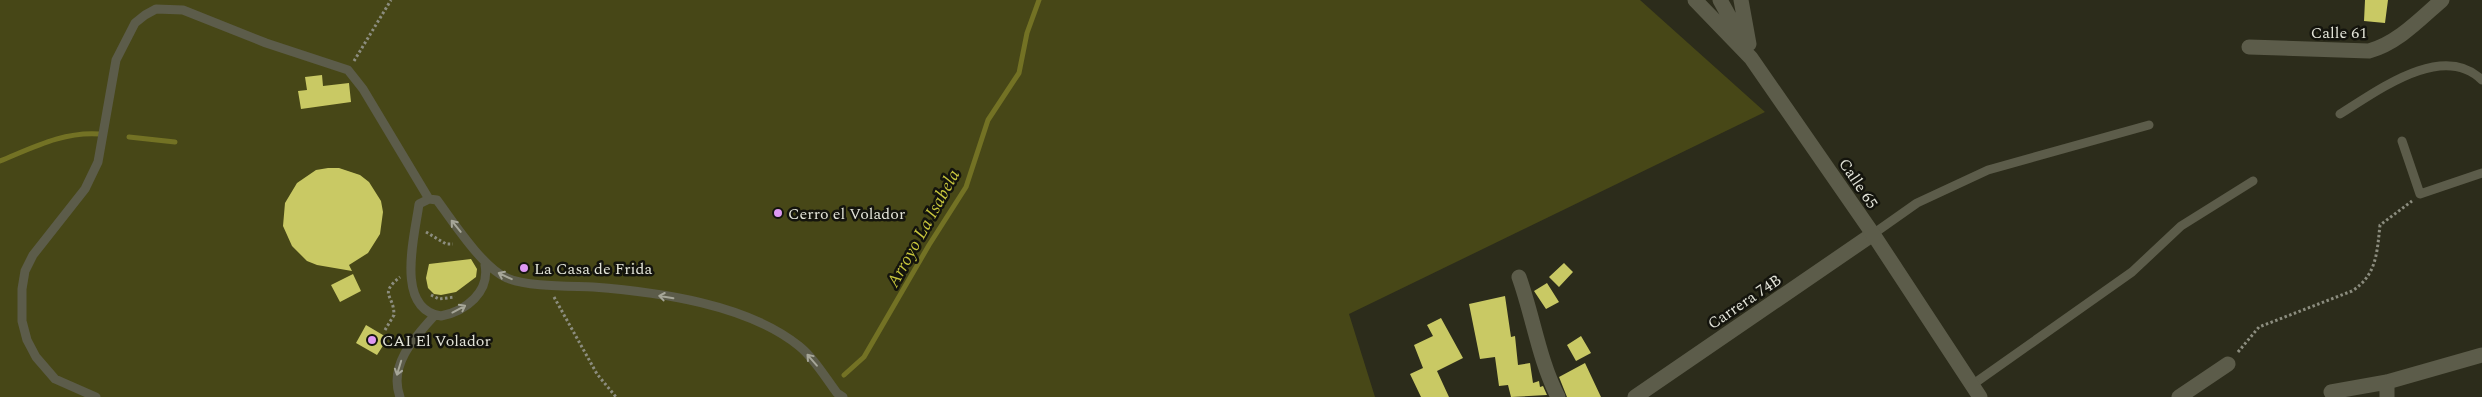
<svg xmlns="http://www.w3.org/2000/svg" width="2482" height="397" font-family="Spectral,serif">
<rect width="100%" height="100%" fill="#2c2c1b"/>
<!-- green -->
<path fill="#474717" d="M0 0H1640L1765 112 1349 314 1375 397H0Z"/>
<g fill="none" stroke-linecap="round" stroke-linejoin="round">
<!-- stream -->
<path stroke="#737224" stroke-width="5" d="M129 137 175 142
M0 161C32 148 64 131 100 134
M844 375 864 357 929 245 966 187 988 120 1019 73 1027 33 1039 0"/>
</g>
<!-- building -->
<path fill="#c9c964" d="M2365 0H2388L2385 23 2364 21Z
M322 75 323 86 349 83 351 102 301 109 298 91 307 90 305 77Z
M328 168H339L360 175 369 182 381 201 383 212 380 234 368 253 349 265 352 271 317 265 307 261 292 246 283 226 285 203 297 183 316 170Z
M471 259 477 269 476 277 456 292 441 295 434 294 428 288 426 278 429 264Z
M1564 263 1573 272 1559 287 1549 277Z
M353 274 361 291 340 302 331 285Z
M1547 283 1559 302 1546 309 1534 291Z
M1505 296 1511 337 1515 336 1518 365 1530 363 1533 383 1539 381 1540 387 1543 386 1547 395 1511 397 1508 385 1499 386 1495 357 1480 359 1469 304Z
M1441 318 1463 358 1437 371 1449 397H1421L1410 374 1423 368 1414 345 1433 336 1427 325Z
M366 325 388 338 377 355 356 343Z
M1581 336 1591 353 1576 361 1567 345Z
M1585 363 1601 397H1567L1559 377Z"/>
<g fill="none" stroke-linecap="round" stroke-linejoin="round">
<!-- path -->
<path stroke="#8c8d7f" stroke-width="3" stroke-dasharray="2.5 2.5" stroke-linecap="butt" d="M354 61 391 0
M426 232 446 244H453
M431 295 439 299 455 297
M554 297 597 374 616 397
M385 330 394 315C394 294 378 295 400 277
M2238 352 2259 327 2352 291C2377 275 2377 252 2380 225L2412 201"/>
<!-- lane -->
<path stroke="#5c5c4a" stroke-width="9" d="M2340 114C2376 92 2442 41 2482 80
M2402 141 2420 194 2482 173
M1873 234 1917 203 1988 170 2149 125
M485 265C490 292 466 311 441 316 394 309 415 235 419 204L429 199 437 200C453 222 483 268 507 278 527 287 571 286 593 287 658 292 747 304 799 346 814 358 825 377 837 393L843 397
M1972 385 2132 272 2181 226 2253 181
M96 397 55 379 36 357 27 340 22 321V289L25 271 33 255 85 189 98 162 116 60 135 23 145 15 156 9 183 10 266 43 348 70 363 89 429 199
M400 397C388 365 415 337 435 315"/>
<!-- street -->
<path stroke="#5c5c4a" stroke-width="15" d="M2249 47 2369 51C2398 43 2420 19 2442 0
M1519 277C1533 316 1539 360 1558 397
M2331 392 2387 382 2482 355
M1635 397 1873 234
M2179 397 2228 364
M2387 397V382"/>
<!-- secondary -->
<path stroke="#5c5c4a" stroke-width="15" d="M1695 0 1751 58 1873 234 1980 397
M1720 0 1744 43
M1741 0 1749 44"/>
</g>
<!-- one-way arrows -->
<defs><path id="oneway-shaft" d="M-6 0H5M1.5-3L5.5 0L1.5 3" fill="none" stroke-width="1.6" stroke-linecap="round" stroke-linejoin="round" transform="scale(1.25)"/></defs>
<g stroke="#a6a698">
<use href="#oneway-shaft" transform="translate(456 226) rotate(-129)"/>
<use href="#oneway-shaft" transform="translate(505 276) rotate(-155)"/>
<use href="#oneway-shaft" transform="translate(666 297) rotate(-171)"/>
<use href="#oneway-shaft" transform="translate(459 309) rotate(-28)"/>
<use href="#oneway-shaft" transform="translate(812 360) rotate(-131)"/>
<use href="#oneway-shaft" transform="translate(399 368) rotate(107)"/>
</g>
<!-- markers -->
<g fill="#de98f2" stroke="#14140d" stroke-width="2">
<circle cx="778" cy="213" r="5"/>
<circle cx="524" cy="268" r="5"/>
<circle cx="372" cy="340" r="5"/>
</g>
<g text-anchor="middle" stroke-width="5" stroke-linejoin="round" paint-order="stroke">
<!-- street labels -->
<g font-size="16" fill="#e2e3d8" stroke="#14140d">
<text x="2339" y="38">Calle 61</text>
<text transform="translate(1859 183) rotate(56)" y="6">Calle 65</text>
<text transform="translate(1744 301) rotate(-34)" y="6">Carrera 74B</text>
</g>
<!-- poi labels -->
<g font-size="16" fill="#e2e3d8" stroke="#14140d" text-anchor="start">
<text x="788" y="219">Cerro el Volador</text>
<text x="534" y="274">La Casa de Frida</text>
<text x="382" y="346">CAI El Volador</text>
</g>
<!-- water labels -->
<g font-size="18" font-style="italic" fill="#c9c73d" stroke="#14140d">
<text transform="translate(923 228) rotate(-61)" y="6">Arroyo La Isabela</text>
</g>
</g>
</svg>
